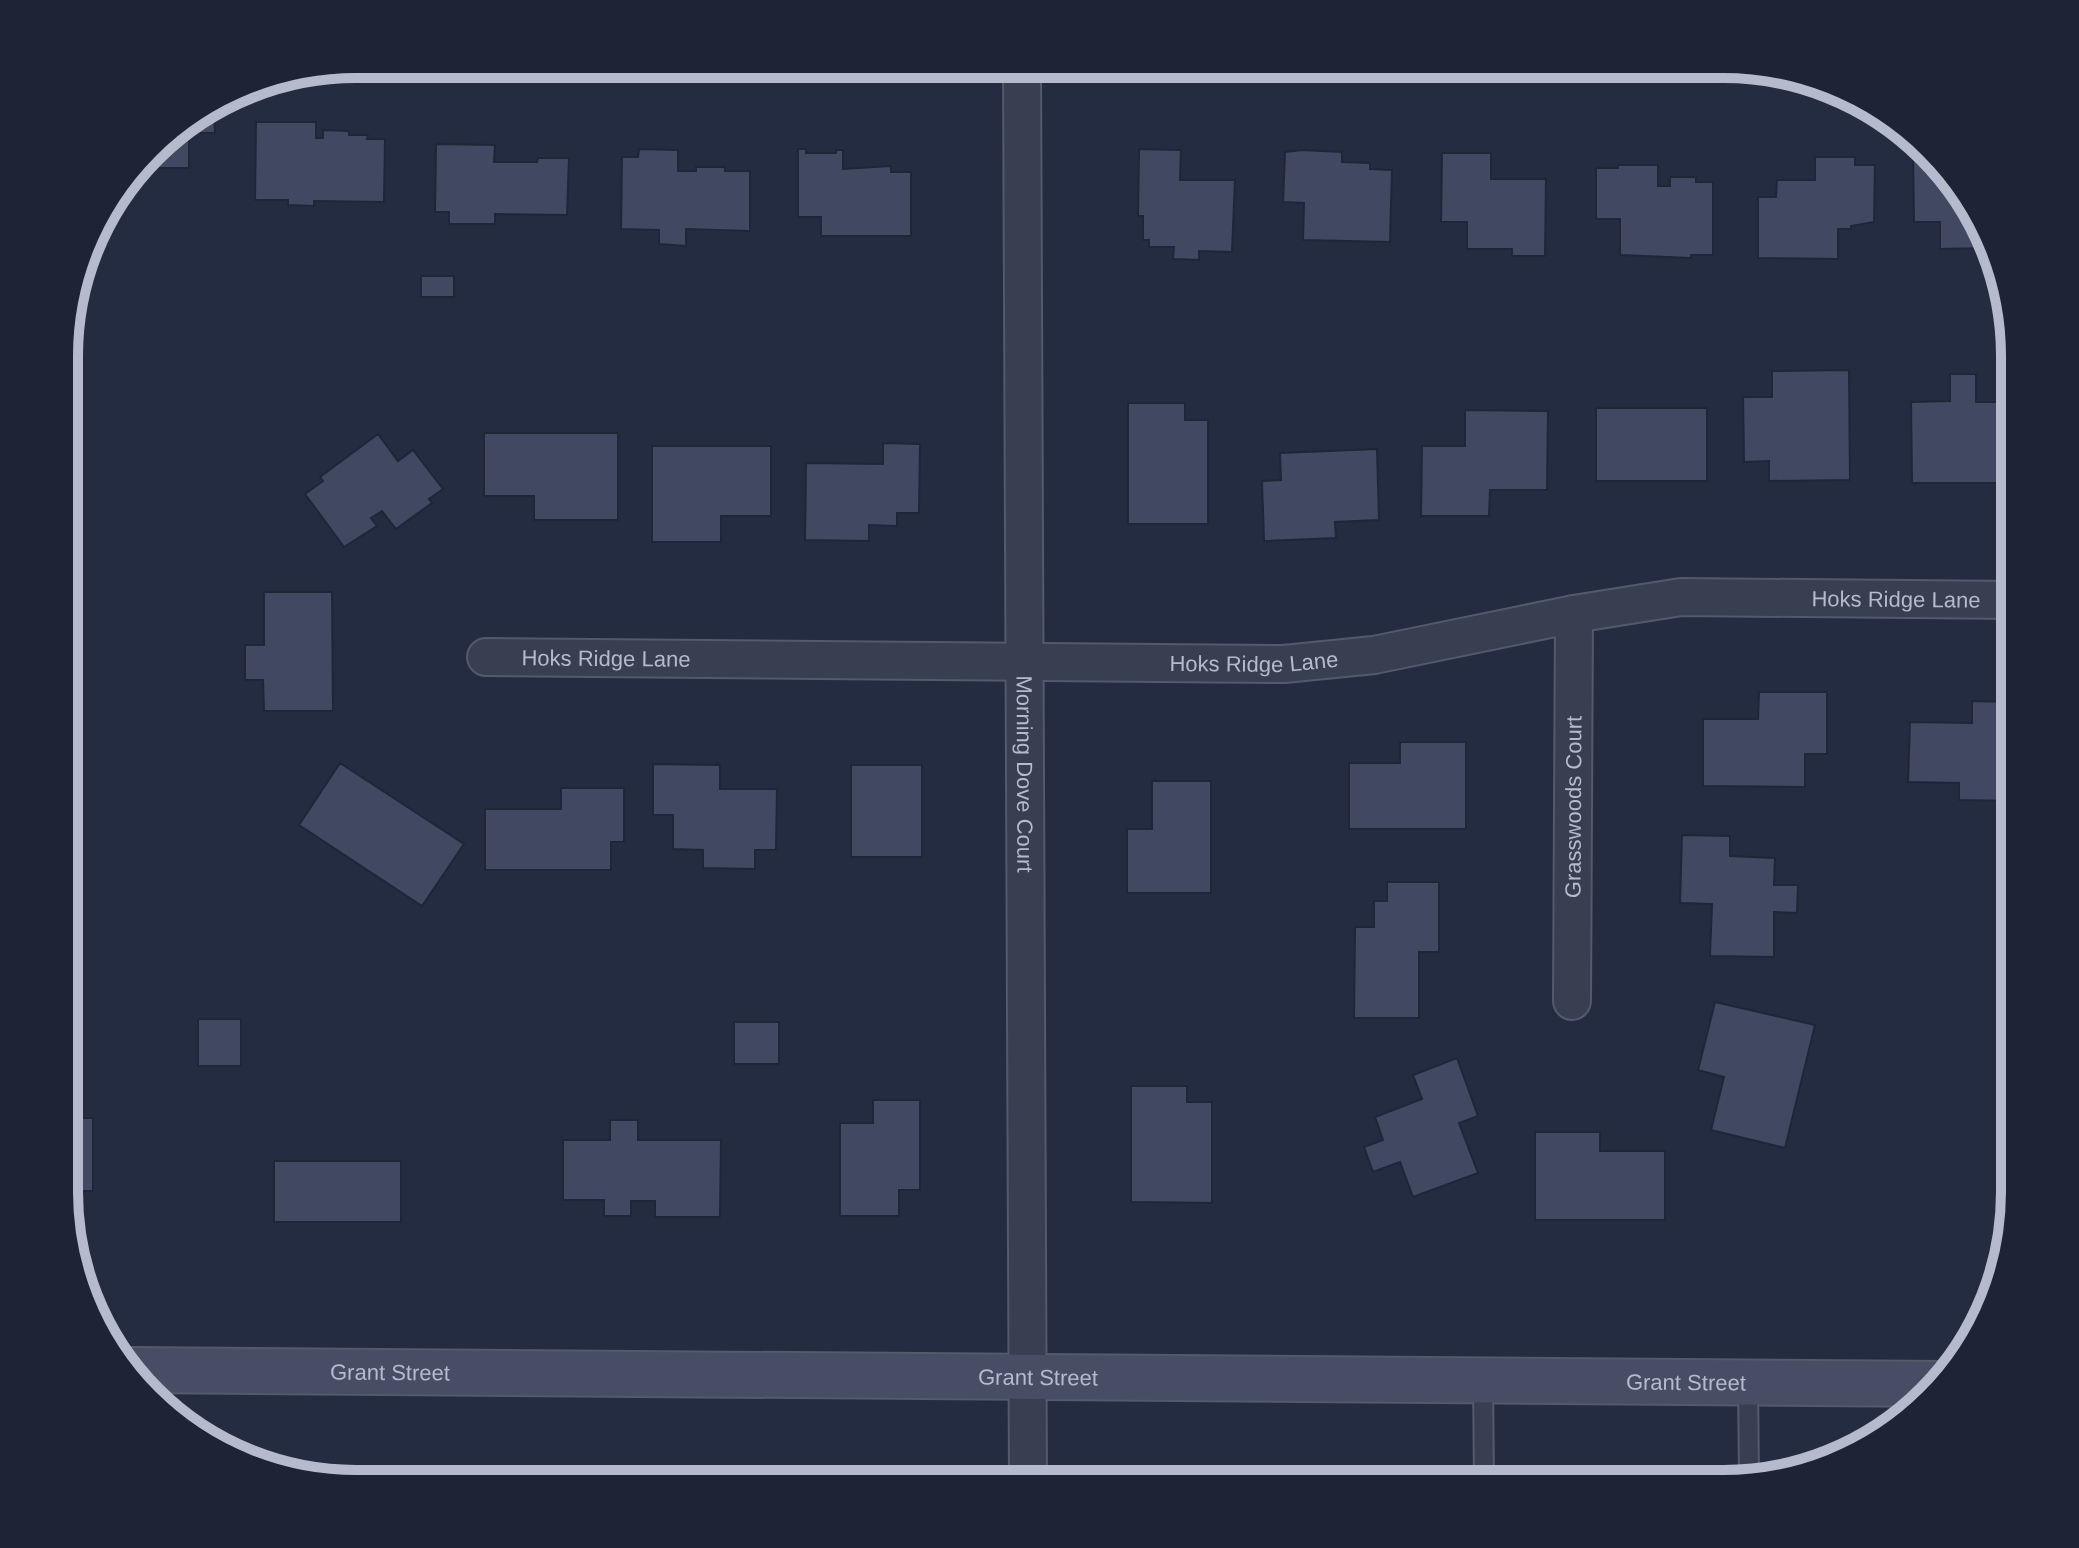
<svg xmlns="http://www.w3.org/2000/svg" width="2079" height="1548" font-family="Helvetica,sans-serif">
<rect width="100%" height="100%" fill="#242c42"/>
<!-- building -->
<path fill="#404862" stroke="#1f2638" stroke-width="2" d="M214 107 215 133H189V168H138L164 136Z
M256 122H316V138H323V130L349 131V135H368L367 139H385L384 202 314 201V206L288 205V200H255Z
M436 144 495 145 494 162H537L538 158H569L567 215 495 214V224H449V212H435Z
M639 149 678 150V171H696V167H725V171H750V231L686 229V246L659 244V230L621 229 622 157H638Z
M798 149H806V153H836V150H843V169L891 166V172H911V236H821V217H798Z
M1139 149 1181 150 1180 180H1235L1232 252 1199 251V260L1173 259 1174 247H1149V240H1143V216H1138Z
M1302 150 1342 152V162L1370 163V169L1392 170 1390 242 1303 240 1304 203 1283 202 1285 152Z
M1442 153H1491V179H1546L1545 256H1512V249H1467V222H1441Z
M1913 154H1929L1985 227 1990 248 1940 249V222H1914Z
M1815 157H1855V165H1875L1874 222 1851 226V229H1838V259L1758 258V197H1776L1777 180H1815Z
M1618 165H1658V186H1670V177H1696V182H1713V255H1691V258L1620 255V219H1596V168H1618Z
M421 276H454V297H421Z
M1849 370 1850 480 1769 481V461L1744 462 1743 397H1772V371Z
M1950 374H1976V402H2015V468H2011V483H1912L1911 402 1950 401Z
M1128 403H1185V420H1208V524H1128Z
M1596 408H1707V481H1596Z
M1465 410 1548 411 1547 490H1490L1489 516H1421L1422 446H1465Z
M484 433H618V520H534V496H484Z
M378 434 398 461 413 450 443 489 429 499 432 503 396 529 382 511 371 518 377 526 344 547 305 494 323 481 320 477Z
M883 443 920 444 919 513H897V526L869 525V541L805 540 806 463 883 464Z
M652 446H771V516H721V542H652Z
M1377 449 1379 520 1335 522 1336 538 1264 541 1262 481 1281 480 1280 453Z
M264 592H332L333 711H264L263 680H245V645H264Z
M1759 692H1827V754H1805V787L1703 786V719H1758Z
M1972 701 2015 702V801L1959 800V783L1908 782 1910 722 1972 723Z
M1400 742H1466V829H1349V763H1400Z
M340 763 464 844 422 906 299 825Z
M653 764 720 765V789H777L776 850H755V869L703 868V850L673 849V815H653Z
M851 765H922V857H851Z
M1152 781H1211V893H1127V829H1152Z
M561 788H624V842H611V870H485V809H561Z
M1682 835 1730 836V856L1775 858 1774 885H1798L1797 913 1774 912V957L1710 956 1712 904 1680 903Z
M1387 882H1439V952H1419V1018H1354L1355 927H1374V901H1387Z
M1999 983H2015L2014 1027H1999Z
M1715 1002 1815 1025 1785 1148 1711 1130 1724 1077 1698 1070Z
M198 1019H241V1066H198Z
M734 1022H779V1064H734Z
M1457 1058 1478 1116 1459 1123 1478 1173 1413 1197 1400 1162 1373 1172 1364 1147 1383 1140 1375 1117 1422 1099 1413 1075Z
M1131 1086H1187V1102H1212V1203L1131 1202Z
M873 1100H920V1190H899V1216H840V1123H873Z
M65 1118H93V1191H65Z
M610 1120H638V1140H721L720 1217H655V1201H631V1216H604V1200H563V1140H610Z
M1535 1132H1600V1151H1665V1220H1535Z
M274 1161H401V1222H274Z"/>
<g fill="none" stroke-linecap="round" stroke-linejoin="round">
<defs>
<path id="lane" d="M1483 1380 1484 1484
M1748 1382 1749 1478"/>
<g id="street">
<path id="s1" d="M1022 64 1028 1484"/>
<path id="s2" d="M486 657 1284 664 1374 655 1574 614 1681 597 2015 600"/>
<path id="s3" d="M1572 1001 1574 614"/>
</g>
<g id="secondary">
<path id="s4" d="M132 1370 1943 1384"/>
</g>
</defs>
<!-- lane casing -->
<use href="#lane" stroke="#535a6c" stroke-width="22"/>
<!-- street casing -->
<use href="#street" stroke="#535a6c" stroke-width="40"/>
<!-- secondary casing -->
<use href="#secondary" stroke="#535a6c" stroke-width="48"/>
<!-- lane -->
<use href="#lane" stroke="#383f51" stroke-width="18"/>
<!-- street -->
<use href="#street" stroke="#383f51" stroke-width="36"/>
<!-- secondary -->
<use href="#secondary" stroke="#464d65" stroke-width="44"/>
</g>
<g text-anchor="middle" stroke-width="8" stroke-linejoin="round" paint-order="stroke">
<!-- street labels -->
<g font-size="22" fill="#b5bacc" stroke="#1d2436">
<text dy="8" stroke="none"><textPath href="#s2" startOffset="1416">Hoks Ridge Lane</textPath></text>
<text dy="8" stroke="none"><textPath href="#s2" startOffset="120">Hoks Ridge Lane</textPath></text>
<text dy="8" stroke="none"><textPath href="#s2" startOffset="768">Hoks Ridge Lane</textPath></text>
<text dy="8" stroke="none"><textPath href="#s1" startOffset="710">Morning Dove Court</textPath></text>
<text dy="8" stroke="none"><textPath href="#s3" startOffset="194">Grasswoods Court</textPath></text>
<text dy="8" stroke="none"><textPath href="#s4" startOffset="258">Grant Street</textPath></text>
<text dy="8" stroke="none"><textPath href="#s4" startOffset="906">Grant Street</textPath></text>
<text dy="8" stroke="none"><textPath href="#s4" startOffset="1554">Grant Street</textPath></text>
</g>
</g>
<!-- crop -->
<path d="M0 0H2079V1548H0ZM356 78H1723A278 278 0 0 1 2001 356V1192A278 278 0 0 1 1723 1470H356A278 278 0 0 1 78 1192V356A278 278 0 0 1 356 78Z" fill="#1d2436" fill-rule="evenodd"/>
<path fill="none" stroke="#b5bacc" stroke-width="10" d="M356 78H1723A278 278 0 0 1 2001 356V1192A278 278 0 0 1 1723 1470H356A278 278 0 0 1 78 1192V356A278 278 0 0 1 356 78Z"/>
</svg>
